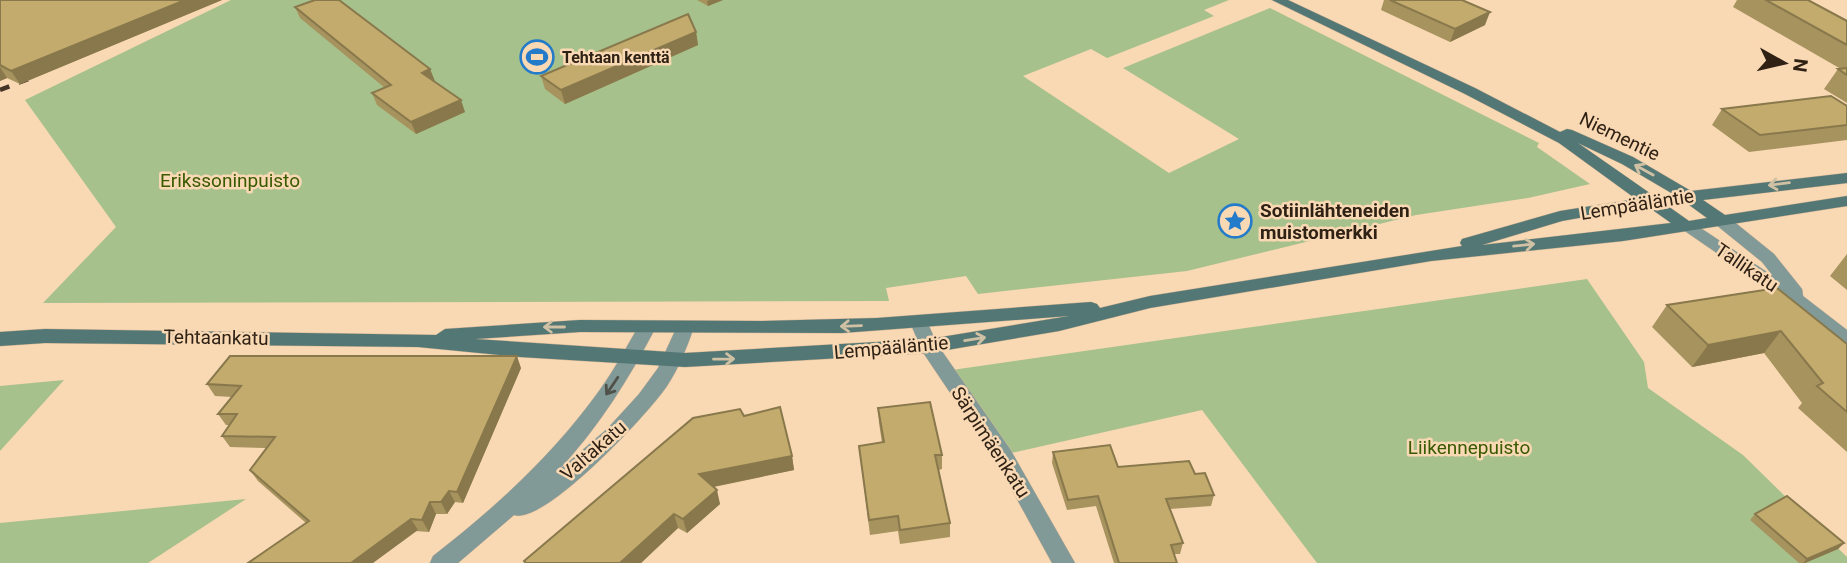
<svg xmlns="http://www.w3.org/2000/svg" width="1847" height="563" font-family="Roboto,sans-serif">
<rect width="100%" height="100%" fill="#f9d8b4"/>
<!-- green -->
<path fill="#a6c18c" d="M231 0H1229L1204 10 1214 16 1107 58 1091 49 1023 76 1169 173 1239 139 1123 68 1270 8 1539 143 1537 147 1590 184 1528 198 1416 215 1187 271 978 294 966 276 886 288 889 301 43 303 116 227 25 100Z
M1587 279 1644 362 1648 388 1743 455 1847 557V563H1317L1202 410 1003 455 945 371Z
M64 380 0 451V386Z
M246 499 148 563H0V523Z"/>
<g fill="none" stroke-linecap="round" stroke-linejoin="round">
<defs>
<path id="minor" d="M1721 215 1727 216 1774 254 1802 289 1803 296 1847 330V347L1840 345 1801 311 1679 227 1687 222 1693 223 1773 276 1762 262 1715 224 1713 220 1715 216Z
M919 316 925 317 937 344 1010 449 1075 563H1052L996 461 922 351 910 322 913 317Z
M647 321 653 322 656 327C629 379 598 428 558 471L607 429 639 394 658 368 679 322H691L694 327C687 347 679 368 667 386 649 413 545 525 514 515L458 563H430L433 556C495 508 553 455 599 391 615 369 627 346 641 322Z"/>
<path id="secondary" d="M1272 0H1288L1475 88 1560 132 1567 129 1572 130 1633 157 1691 191 1847 173V183L1703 200 1725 215 1847 196V206L1623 241 1431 261 1150 308 1059 331 929 353 685 367 520 357 418 347 45 343 0 346V332L45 329 436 335 445 329 580 320 761 321 877 318 1091 302 1097 304 1100 308 1150 296 1462 246 1460 243 1462 239 1560 211 1636 199 1559 143 1465 94ZM1578 143 1622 164 1673 194 1654 196ZM1685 202 1707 218 1689 221 1665 204ZM1647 206 1671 223 1482 245 1562 221ZM1069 316 929 339 685 353 475 339 580 332 842 333Z"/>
</defs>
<!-- minor casing -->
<use href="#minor" stroke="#d5b797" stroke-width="1"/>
<!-- secondary casing -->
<use href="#secondary" stroke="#d5b797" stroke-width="1"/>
<!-- minor -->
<use href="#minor" fill="#819997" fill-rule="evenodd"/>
<!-- secondary -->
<use href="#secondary" fill="#537774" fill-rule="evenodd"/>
<!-- rail -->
<path stroke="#443425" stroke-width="4.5" stroke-dasharray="10 10" stroke-linecap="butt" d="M0 90 36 76"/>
</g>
<!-- wall -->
<path fill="#a7935e" d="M0 0H222L20 84 7 78 0 81Z
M697 0H723L708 6Z
M1384 0H1462L1485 25 1450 42 1381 10Z
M1737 0H1808L1847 21V103L1824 89 1838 69H1841L1733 7Z
M295 7 434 81 465 112 416 134 377 105 372 93 385 88 300 18Z
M696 32 698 45 565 104 545 89 541 76Z
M1847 106V140L1749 152 1712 125 1722 109Z
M1847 254V290L1830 276Z
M1667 305 1847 344V452L1798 408 1802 403 1764 353 1692 367 1652 327Z
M521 368 463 503 455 502 447 514H436L429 532 306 523 258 481 250 470 266 448 230 447 222 436 229 425H226L218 414 232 397 215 396 207 384Z
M878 408 942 455V469L939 470 950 523V537L900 544 898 531 870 535 859 446 882 443 879 423Z
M744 416 792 456 794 470 714 487 720 504 687 533 678 528 641 563H525L524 561Z
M1053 452 1118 467 1195 474 1214 495 1211 506 1170 509 1183 543 1180 554H1174L1177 563H1114L1096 506 1067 510 1052 463Z
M1755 514 1844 543 1838 549 1805 563H1799L1750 520Z"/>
<!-- shaded-wall -->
<path fill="#88784c" d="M185 0H222L20 84 11 71Z
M710 0H723L708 6 707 1Z
M1490 12 1485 25 1450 42 1455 29Z
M696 32 698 45 565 104 561 90Z
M0 67 7 78 0 81Z
M430 69 435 81 422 73Z
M461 100 465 112 416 134 411 122Z
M1781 331 1764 353 1692 367 1708 345Z
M517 356 521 368 463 503 457 492Z
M792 456 794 470 702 489 699 474Z
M717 490 720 504 687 533 683 519Z
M449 491 455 502 447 514 441 502Z
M430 502 436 514 429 532 422 520Z
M674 514 678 528 641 563H620Z
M411 519 418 530 373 563H351Z
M1844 543 1838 549 1805 563H1803L1807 559Z"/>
<!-- building -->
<path fill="#c2ab6d" stroke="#88784c" stroke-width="2" d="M0 0H185L11 71 0 65Z
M315 0H339L430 69 422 73 461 100 411 122 372 93 391 85 295 7Z
M1390 0H1462L1490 12 1455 29Z
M1766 0H1808L1847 21V45Z
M688 14 696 32 561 90 541 76Z
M1847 68V75L1838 69Z
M1831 96 1847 106V125L1760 135 1722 109Z
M1777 288 1847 344V412L1817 386 1823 383 1781 331 1708 345 1667 305Z
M230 356H517L457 492 449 491 441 502H430L422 520 411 519 351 563H248L309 521 250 470 275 437 222 436 237 414H218L241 386 207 384Z
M930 402 942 455H935L950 523 900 530 898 516 869 520 859 446 884 442 878 408Z
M780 407 792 456 699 474 717 490 683 519 674 514 620 563H526L524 561 693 418 740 409 744 416Z
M1110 445 1118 467 1189 461 1195 474 1205 473 1214 495 1166 499 1183 543 1171 545 1177 563H1119L1098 496 1068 500 1053 452Z
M1787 496 1844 543 1807 559 1755 514Z"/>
<!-- one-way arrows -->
<defs><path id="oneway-shaft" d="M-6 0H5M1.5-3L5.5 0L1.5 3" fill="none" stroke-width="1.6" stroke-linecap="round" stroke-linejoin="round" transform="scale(1.75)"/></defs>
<g stroke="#d0c0a4">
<use href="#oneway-shaft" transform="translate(1644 170) rotate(-151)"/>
<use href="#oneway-shaft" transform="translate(1779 184) rotate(173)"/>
<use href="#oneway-shaft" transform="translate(1524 245) rotate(-6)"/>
<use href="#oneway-shaft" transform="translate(851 326) rotate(178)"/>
<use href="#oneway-shaft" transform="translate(554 327) rotate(180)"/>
<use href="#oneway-shaft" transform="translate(975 339) rotate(-9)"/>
<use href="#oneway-shaft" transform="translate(724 359) rotate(-1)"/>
</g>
<use stroke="#505249" href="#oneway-shaft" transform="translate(612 386) rotate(124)"/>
<!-- icons -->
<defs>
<symbol id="stadium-ring" viewBox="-11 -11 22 22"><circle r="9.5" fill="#f9d8b4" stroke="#247bc9" stroke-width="1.5"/><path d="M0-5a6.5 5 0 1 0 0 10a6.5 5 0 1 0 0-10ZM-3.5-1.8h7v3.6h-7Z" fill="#247bc9"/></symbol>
<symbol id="sight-ring" viewBox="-11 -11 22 22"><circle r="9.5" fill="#f9d8b4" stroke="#247bc9" stroke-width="1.5"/><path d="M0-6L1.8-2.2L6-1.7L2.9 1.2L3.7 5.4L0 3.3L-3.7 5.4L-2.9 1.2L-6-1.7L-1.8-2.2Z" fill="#247bc9"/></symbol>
</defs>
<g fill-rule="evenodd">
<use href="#stadium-ring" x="518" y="38" width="38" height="38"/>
<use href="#sight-ring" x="1216" y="202" width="38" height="38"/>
</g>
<g text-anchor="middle" stroke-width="5" stroke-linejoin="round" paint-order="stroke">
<!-- far-poi labels -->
<g font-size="16" font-weight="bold" fill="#2f2215" stroke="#f9d8b4" text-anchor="start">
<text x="562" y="63">Tehtaan kenttä</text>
</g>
<!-- street labels -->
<g font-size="19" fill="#2f2215" stroke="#f9d8b4">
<text transform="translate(1620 136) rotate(26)" y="7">Niementie</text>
<text transform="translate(1637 204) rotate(-9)" y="7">Lempääläntie</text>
<text transform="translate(1747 267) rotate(34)" y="7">Tallikatu</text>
<text transform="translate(216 337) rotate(1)" y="7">Tehtaankatu</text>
<text transform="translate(891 347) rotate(-5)" y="7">Lempääläntie</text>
<text transform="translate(991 442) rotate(57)" y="7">Särpimäenkatu</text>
<text transform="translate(593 450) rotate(-41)" y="7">Valtakatu</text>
</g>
<!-- park labels -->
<g font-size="19" fill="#385a00" stroke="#f9d8b4">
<text x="230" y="187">Erikssoninpuisto</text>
<text x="1469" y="454">Liikennepuisto</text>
</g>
<!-- poi labels -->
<g font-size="19" font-weight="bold" fill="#2f2215" stroke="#f9d8b4" text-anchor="start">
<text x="1260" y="217">Sotiinlähteneiden<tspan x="1260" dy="22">muistomerkki</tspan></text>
</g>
</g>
<!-- north arrow -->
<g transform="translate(1784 63) rotate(98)" stroke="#f9d8b4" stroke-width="5" paint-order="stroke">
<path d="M0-5L12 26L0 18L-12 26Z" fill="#2f2215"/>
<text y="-10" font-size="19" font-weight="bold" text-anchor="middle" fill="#2f2215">N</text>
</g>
</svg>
